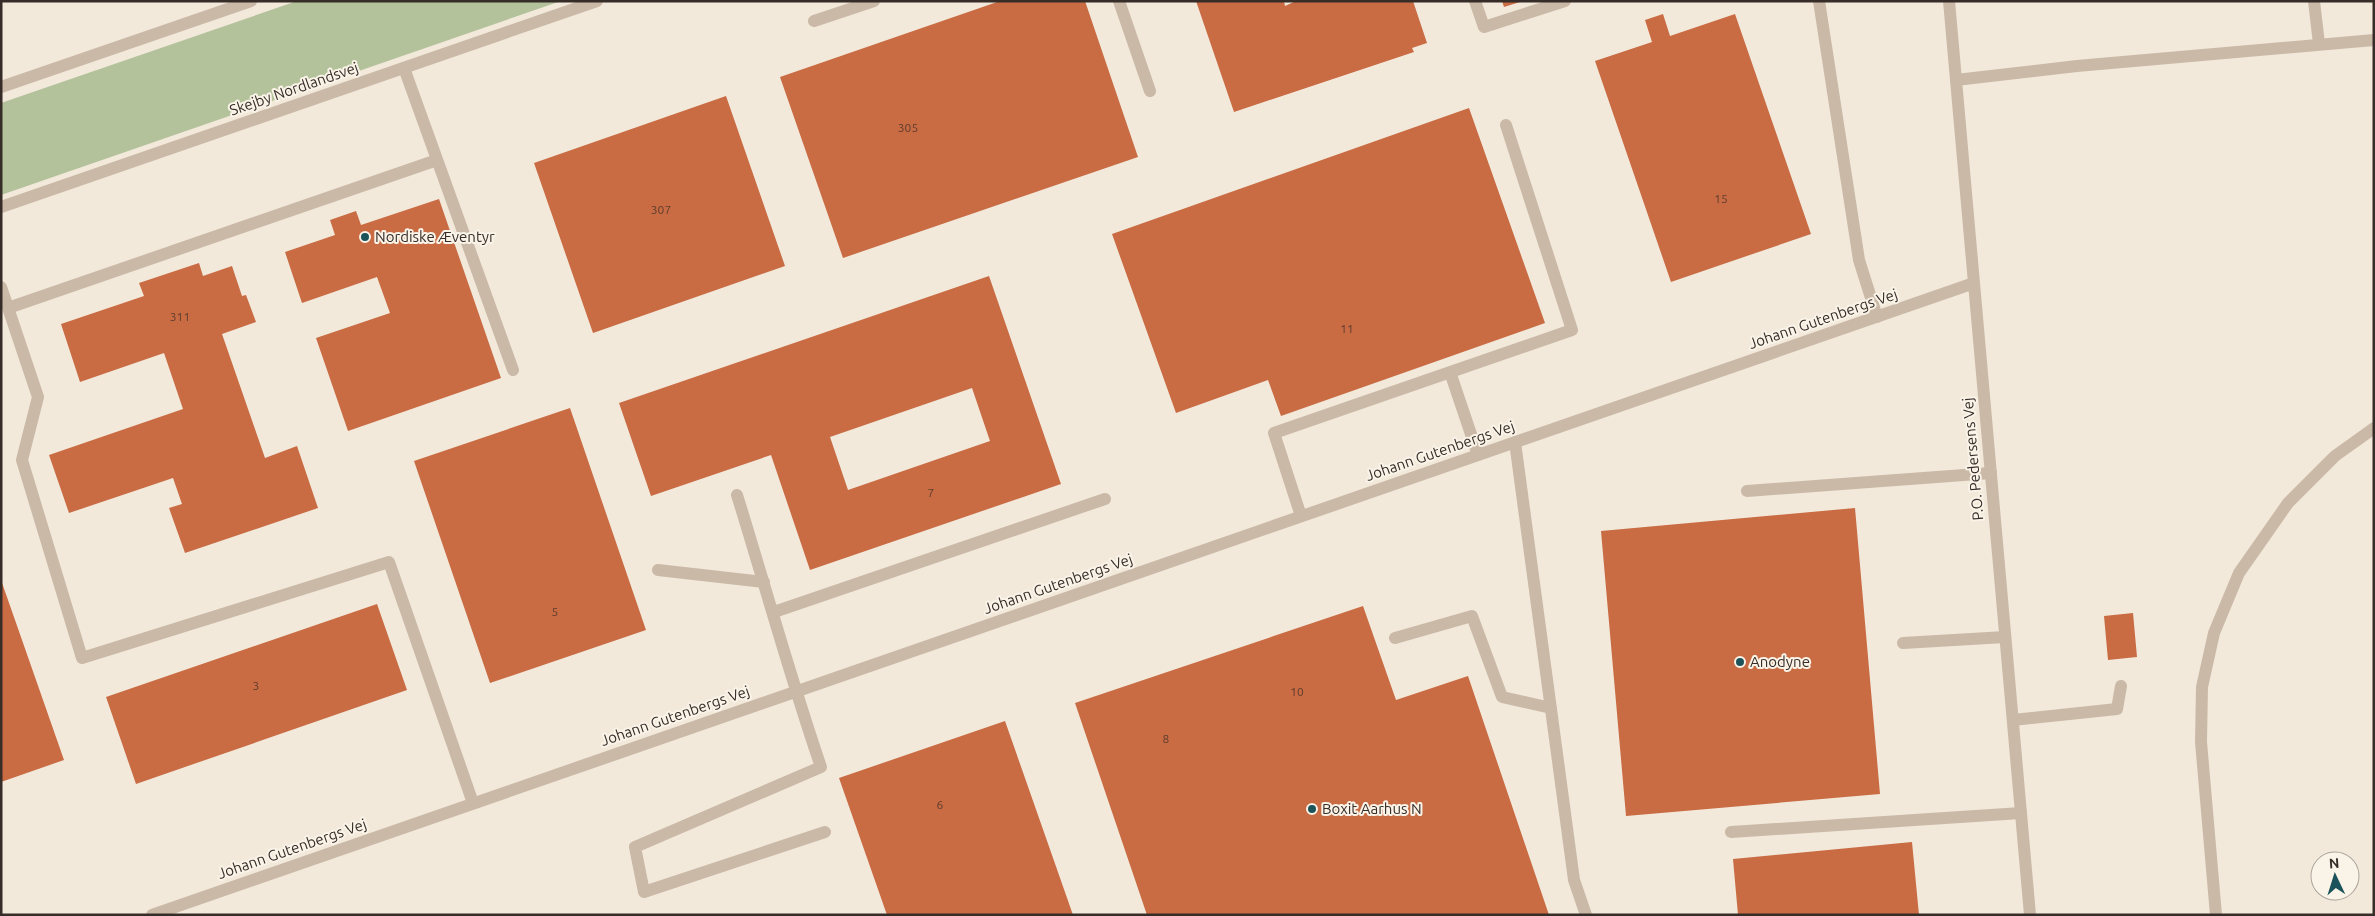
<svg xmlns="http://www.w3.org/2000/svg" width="2375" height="916" font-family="Ubuntu,sans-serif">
<rect width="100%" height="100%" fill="#f2e9db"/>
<!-- green -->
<path fill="#b3c29b" d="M297 1H561L1 195V103Z"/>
<!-- building -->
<path fill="#c96b43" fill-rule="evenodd" d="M1000 1H1085L1138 157 843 258 780 77Z
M1196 1H1284L1285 6 1296 1H1413L1427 43 1412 48 1414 52 1234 112Z
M1502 1H1520V2L1504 7Z
M1663 14 1670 36 1735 14 1811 234 1671 282 1595 61 1652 42 1645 20Z
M726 96 785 266 593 333 534 163Z
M1469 108 1545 323 1281 416 1268 380 1176 413 1112 234Z
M439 199 501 378 348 431 316 338 390 313 377 277 302 303 285 252 335 235 330 220 356 211 361 225Z
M199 263 203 276 232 266 242 296 246 295 256 322 222 334 265 458 297 446 318 508 185 553 169 508 182 504 173 478 69 513 49 455 183 409 164 353 80 382 61 324 144 296 139 283Z
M989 276 1061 484 810 570 771 455 651 496 619 403ZM972 388 990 441 848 490 830 437Z
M570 408 646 630 490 683 414 461Z
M1855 508 1880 794 1626 816 1601 531Z
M1 580 64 760 1 782Z
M377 604 407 690 136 784 106 697Z
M1363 606 1396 700 1468 676 1549 915H1147L1075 703Z
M2133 613 2137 657 2108 660 2104 616Z
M1005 721 1073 915H887L839 778Z
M1912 842 1919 915H1738L1733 859Z"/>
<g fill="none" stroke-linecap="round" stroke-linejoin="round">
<!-- lane -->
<path stroke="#cbb9a7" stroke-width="12" d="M1119 1 1150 91
M1475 1 1484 27 1565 1
M1819 1 1859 260 1877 317
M2314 1 2319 44
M814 21 874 1
M404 68 513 370
M1956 80 2077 66 2374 40
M1 287 38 397 22 460 82 658 389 562 473 803
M8 308 437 160
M1450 372 1478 455
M1515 442 1574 880 1586 915
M1747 491 1991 473
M737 495C765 585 790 677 821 767L635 847 644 892 825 832
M1301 516 1274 433 1572 330 1506 125
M658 570 764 582
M774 612 1105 499
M1395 638 1472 616 1502 697 1551 708
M1903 643 2005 637
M2013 720 2117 709 2121 686
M1731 832 2021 813
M2216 915 2201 742 2202 687 2214 633 2239 573 2288 503 2335 456 2374 428"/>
<!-- street -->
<path stroke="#cbb9a7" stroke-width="12" d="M1949 1 2030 915
M1 87 251 1
M1 207 597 1
M152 915 1974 283"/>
</g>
<!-- markers -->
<g fill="#1c525a" stroke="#faf3e8" stroke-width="2">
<circle cx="365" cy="237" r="5"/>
<circle cx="1740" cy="662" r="5"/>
<circle cx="1312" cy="809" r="5"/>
</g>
<g text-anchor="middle" stroke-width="4" stroke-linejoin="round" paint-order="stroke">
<!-- number labels -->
<g font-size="12" fill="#5c3c2f">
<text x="908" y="132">305</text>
<text x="1721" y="203">15</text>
<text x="661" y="214">307</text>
<text x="180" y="321">311</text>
<text x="1347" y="333">11</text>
<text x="931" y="497">7</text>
<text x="555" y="616">5</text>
<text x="256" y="690">3</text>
<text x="1297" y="696">10</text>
<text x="1166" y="743">8</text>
<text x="940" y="809">6</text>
</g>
<!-- street labels -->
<g font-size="15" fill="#372d28" stroke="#faf3e8">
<text transform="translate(294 89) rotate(-19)" y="5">Skejby Nordlandsvej</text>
<text transform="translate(1823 319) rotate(-19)" y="5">Johann Gutenbergs Vej</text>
<text transform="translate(1440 451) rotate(-19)" y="5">Johann Gutenbergs Vej</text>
<text transform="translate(1973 459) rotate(-95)" y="5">P.O. Pedersens Vej</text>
<text transform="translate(1058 584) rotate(-19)" y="5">Johann Gutenbergs Vej</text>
<text transform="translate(675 716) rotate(-19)" y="5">Johann Gutenbergs Vej</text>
<text transform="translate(292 849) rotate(-19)" y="5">Johann Gutenbergs Vej</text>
</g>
<!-- poi labels -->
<g font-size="15" fill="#372d28" stroke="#faf3e8" text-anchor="start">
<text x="375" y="242">Nordiske Æventyr</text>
<text x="1750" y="667">Anodyne</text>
<text x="1322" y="814">Boxit Aarhus N</text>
</g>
</g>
<!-- border -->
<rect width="2375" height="916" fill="none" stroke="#372d28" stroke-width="5"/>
<!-- north arrow -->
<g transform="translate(2335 876) rotate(356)"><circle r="24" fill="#faf3e8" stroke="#aca49b"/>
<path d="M0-4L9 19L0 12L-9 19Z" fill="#1c525a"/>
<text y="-8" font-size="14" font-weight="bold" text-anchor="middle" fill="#372d28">N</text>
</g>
</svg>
